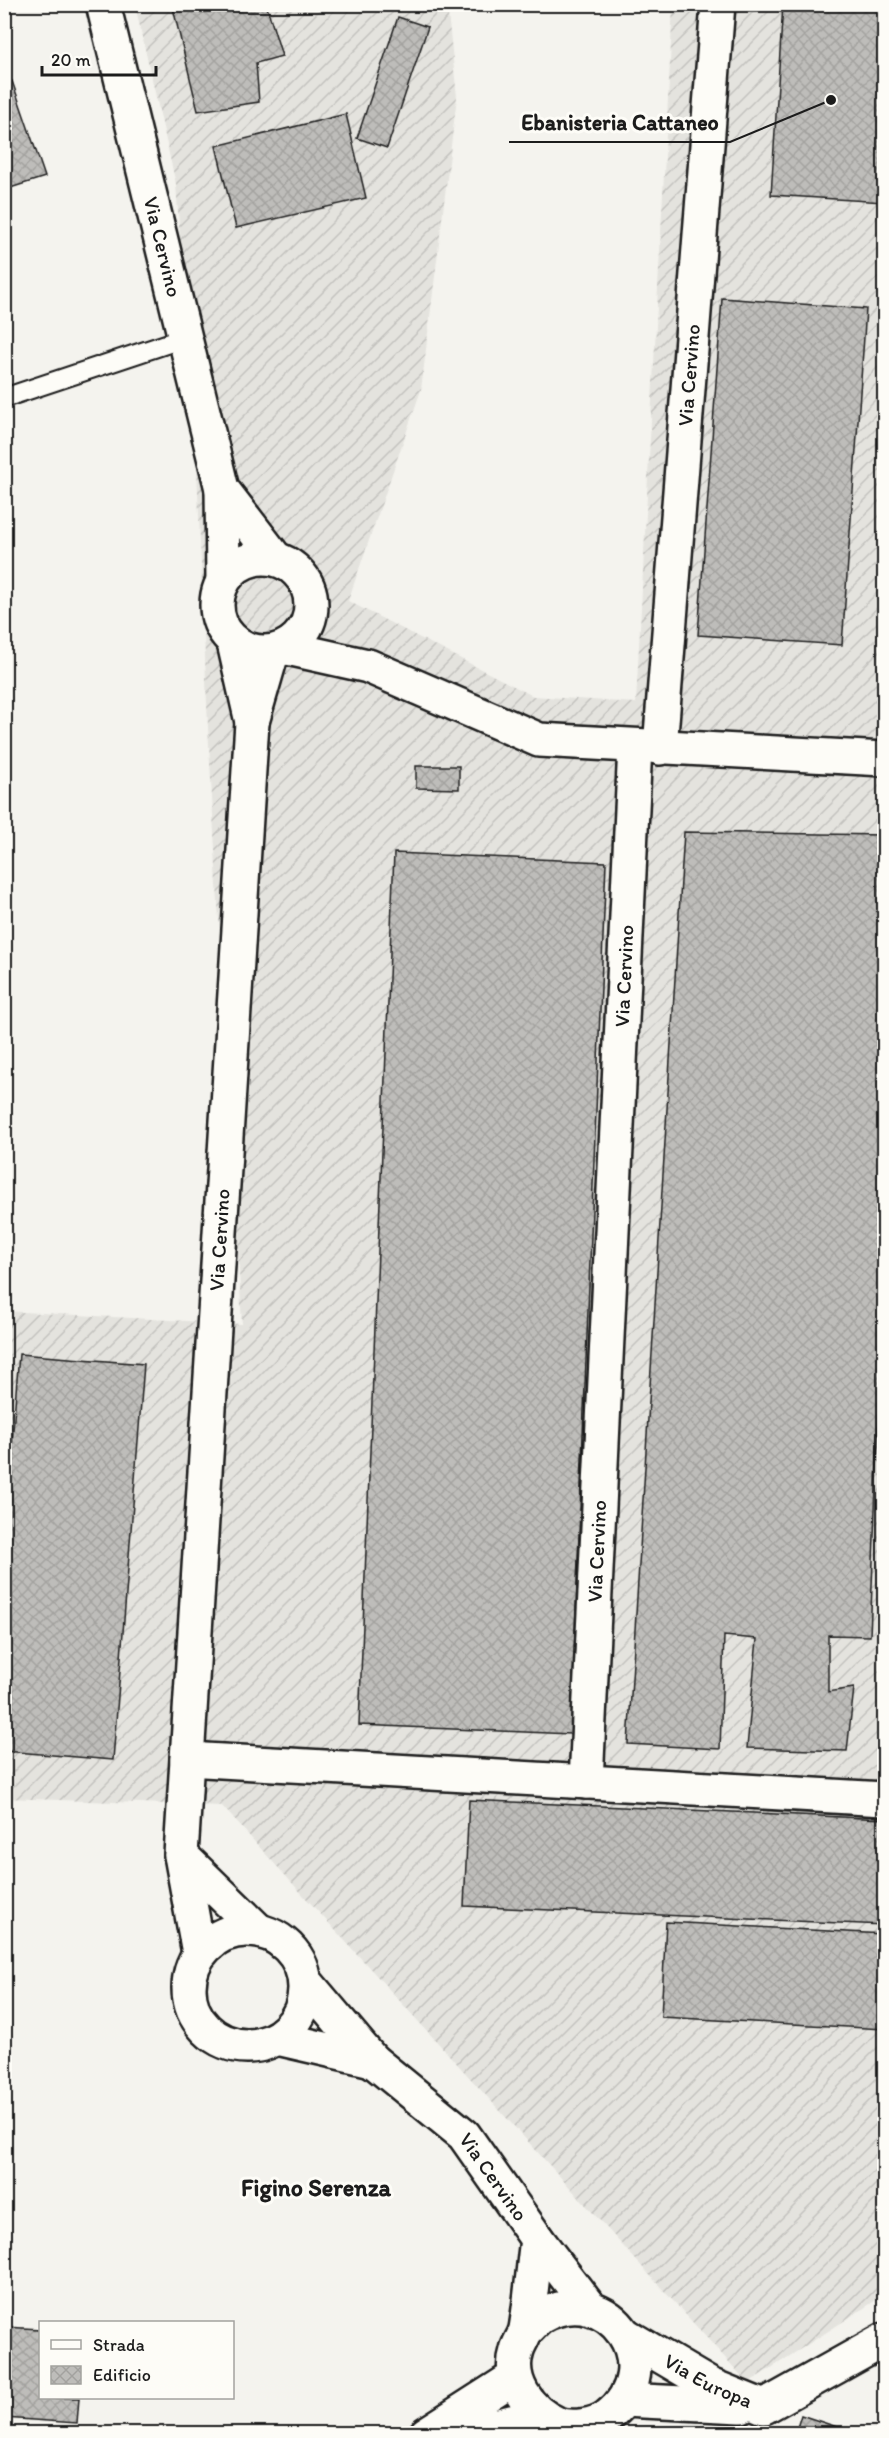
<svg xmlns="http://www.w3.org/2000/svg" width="889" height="2438" font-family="Itim,sans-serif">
<defs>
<pattern id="industrial-furrows" width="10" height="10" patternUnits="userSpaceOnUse" patternTransform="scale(1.5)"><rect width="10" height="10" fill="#e4e3de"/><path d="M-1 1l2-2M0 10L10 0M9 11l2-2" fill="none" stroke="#c3c2be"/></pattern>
<pattern id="building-cross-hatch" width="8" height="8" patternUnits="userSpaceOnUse" patternTransform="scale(1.5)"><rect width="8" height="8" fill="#bebdba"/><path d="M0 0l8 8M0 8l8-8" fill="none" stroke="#a3a29f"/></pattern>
</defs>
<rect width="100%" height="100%" fill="#f4f3ee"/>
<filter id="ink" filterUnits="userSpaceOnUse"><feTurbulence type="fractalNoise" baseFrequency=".0167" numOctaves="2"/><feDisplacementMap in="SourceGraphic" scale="12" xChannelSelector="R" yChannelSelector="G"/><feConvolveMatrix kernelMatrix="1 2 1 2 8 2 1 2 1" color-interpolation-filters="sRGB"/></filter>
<g filter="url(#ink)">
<!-- industrial -->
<path fill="url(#industrial-furrows)" d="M135 5H447L457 97 421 390 348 601 533 696 636 703 673 5H884V2295L748 2383 222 1806 5 1798 4 1311 242 1324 208 727 197 469 176 184Z
M5 720 10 721 5 878 4 720Z"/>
<!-- building -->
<path fill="url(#building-cross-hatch)" stroke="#1c1c1c" stroke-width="1.5" d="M172 4H266L282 56 256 63 259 102 198 111Z
M783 4H884V202L771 195Z
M398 17 428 27 387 148 357 138Z
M12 81 45 177 4 190V84Z
M346 114 366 198 236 228 216 146Z
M722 298 866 309 842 645 698 635Z
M416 766H459V789L416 788Z
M684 832 884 835V1288L870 1636 828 1635V1692L854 1688 847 1751 747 1748 757 1639 724 1636 720 1749 628 1744Z
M394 853 606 862 571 1734 359 1725Z
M19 1354 144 1364 113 1760 4 1751V1543Z
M469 1800 884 1819V1925L464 1906Z
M666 1922 884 1934V2029L661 2017Z
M4 2327 40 2329V2398H79L77 2423 4 2418Z
M801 2415 858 2434H795Z"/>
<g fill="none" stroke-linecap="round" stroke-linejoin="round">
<defs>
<path id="service" d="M4 398 184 338"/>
<g id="minor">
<path id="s1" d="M103 4 222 489"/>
<circle cx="264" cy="605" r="47"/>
<path d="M223 579 222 489 276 559"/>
<path d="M234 643 252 722 272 653"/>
<path d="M287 648 368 666 539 740 884 759"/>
<path id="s2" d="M660 748 718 4"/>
<path d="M187 1759 884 1799"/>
<path id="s3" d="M586 1782 635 746"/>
<path d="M181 1855 257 1929"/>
<circle cx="247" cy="1988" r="58"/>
<path id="s4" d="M199 1953 181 1855 252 722"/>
<path id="s5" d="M306 1982 372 2060 464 2135 537 2239C533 2269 531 2300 526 2329 524 2337 519 2343 517 2350 507 2381 529 2411 556 2423 570 2429 596 2426 608 2416 670 2368 610 2278 542 2316 536 2320 530 2327 525 2332"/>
<path d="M277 2038 372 2060"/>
<path d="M537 2239 590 2308"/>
<path id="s6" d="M627 2336 710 2385 764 2407 884 2340"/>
<path d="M624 2400 741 2406"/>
<path d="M426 2434 515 2377"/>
<path d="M462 2434 540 2415"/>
</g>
</defs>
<!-- service casing -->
<use href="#service" stroke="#1c1c1c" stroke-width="22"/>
<!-- minor casing -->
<use href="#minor" stroke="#1c1c1c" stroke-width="38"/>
<!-- service -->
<use href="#service" stroke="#fdfcf7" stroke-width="18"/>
<!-- minor -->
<use href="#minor" stroke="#fdfcf7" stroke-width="33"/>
</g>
</g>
<g text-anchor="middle" stroke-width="6" stroke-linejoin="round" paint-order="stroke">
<!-- street labels -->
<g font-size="21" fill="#1c1c1c" stroke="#fdfcf7">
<text dy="7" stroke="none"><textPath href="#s1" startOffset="250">Via Cervino</textPath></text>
<text dy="7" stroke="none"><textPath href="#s2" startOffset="374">Via Cervino</textPath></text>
<text dy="7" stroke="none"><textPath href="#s3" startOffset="807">Via Cervino</textPath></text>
<text dy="7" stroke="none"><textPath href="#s4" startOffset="716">Via Cervino</textPath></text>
<text dy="7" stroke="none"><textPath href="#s3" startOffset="231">Via Cervino</textPath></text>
<text dy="7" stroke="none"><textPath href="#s5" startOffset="272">Via Cervino</textPath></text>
<text dy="7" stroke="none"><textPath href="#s6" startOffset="93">Via Europa</textPath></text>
</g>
<!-- quarter labels -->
<g font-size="24" font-weight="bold" fill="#1c1c1c" stroke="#fdfcf7">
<text x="316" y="2196">Figino Serenza</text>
</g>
</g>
<!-- callouts -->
<path fill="none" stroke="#1c1c1c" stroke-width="2" d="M831 100L730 142H509"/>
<circle fill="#1c1c1c" stroke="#fdfcf7" stroke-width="2" cx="831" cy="100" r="6"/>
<g font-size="22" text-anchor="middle" font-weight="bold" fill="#1c1c1c" stroke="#fdfcf7" stroke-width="6" stroke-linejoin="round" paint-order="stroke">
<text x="620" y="130">Ebanisteria Cattaneo</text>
</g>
<!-- margin -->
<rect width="889" height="2438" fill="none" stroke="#fdfcf7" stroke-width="24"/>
<rect x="12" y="12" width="865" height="2414" fill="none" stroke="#1c1c1c" stroke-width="2" filter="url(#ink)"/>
<!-- legend -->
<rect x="39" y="2321" width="195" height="78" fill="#fdfcf7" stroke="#a3a29f" stroke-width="1.5"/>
<rect x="51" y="2340" width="30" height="9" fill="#fdfcf7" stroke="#a3a29f" stroke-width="1.5"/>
<text x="93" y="2351" font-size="18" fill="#1c1c1c">Strada</text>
<rect x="51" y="2366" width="30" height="18" fill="url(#building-cross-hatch)" stroke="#a3a29f" stroke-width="1.5"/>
<text x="93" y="2381" font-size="18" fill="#1c1c1c">Edificio</text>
<!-- scale -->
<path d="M42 66v9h114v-9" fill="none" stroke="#1c1c1c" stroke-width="3"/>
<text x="51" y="66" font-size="18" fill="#1c1c1c" stroke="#fdfcf7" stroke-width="4.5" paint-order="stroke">20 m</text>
</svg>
